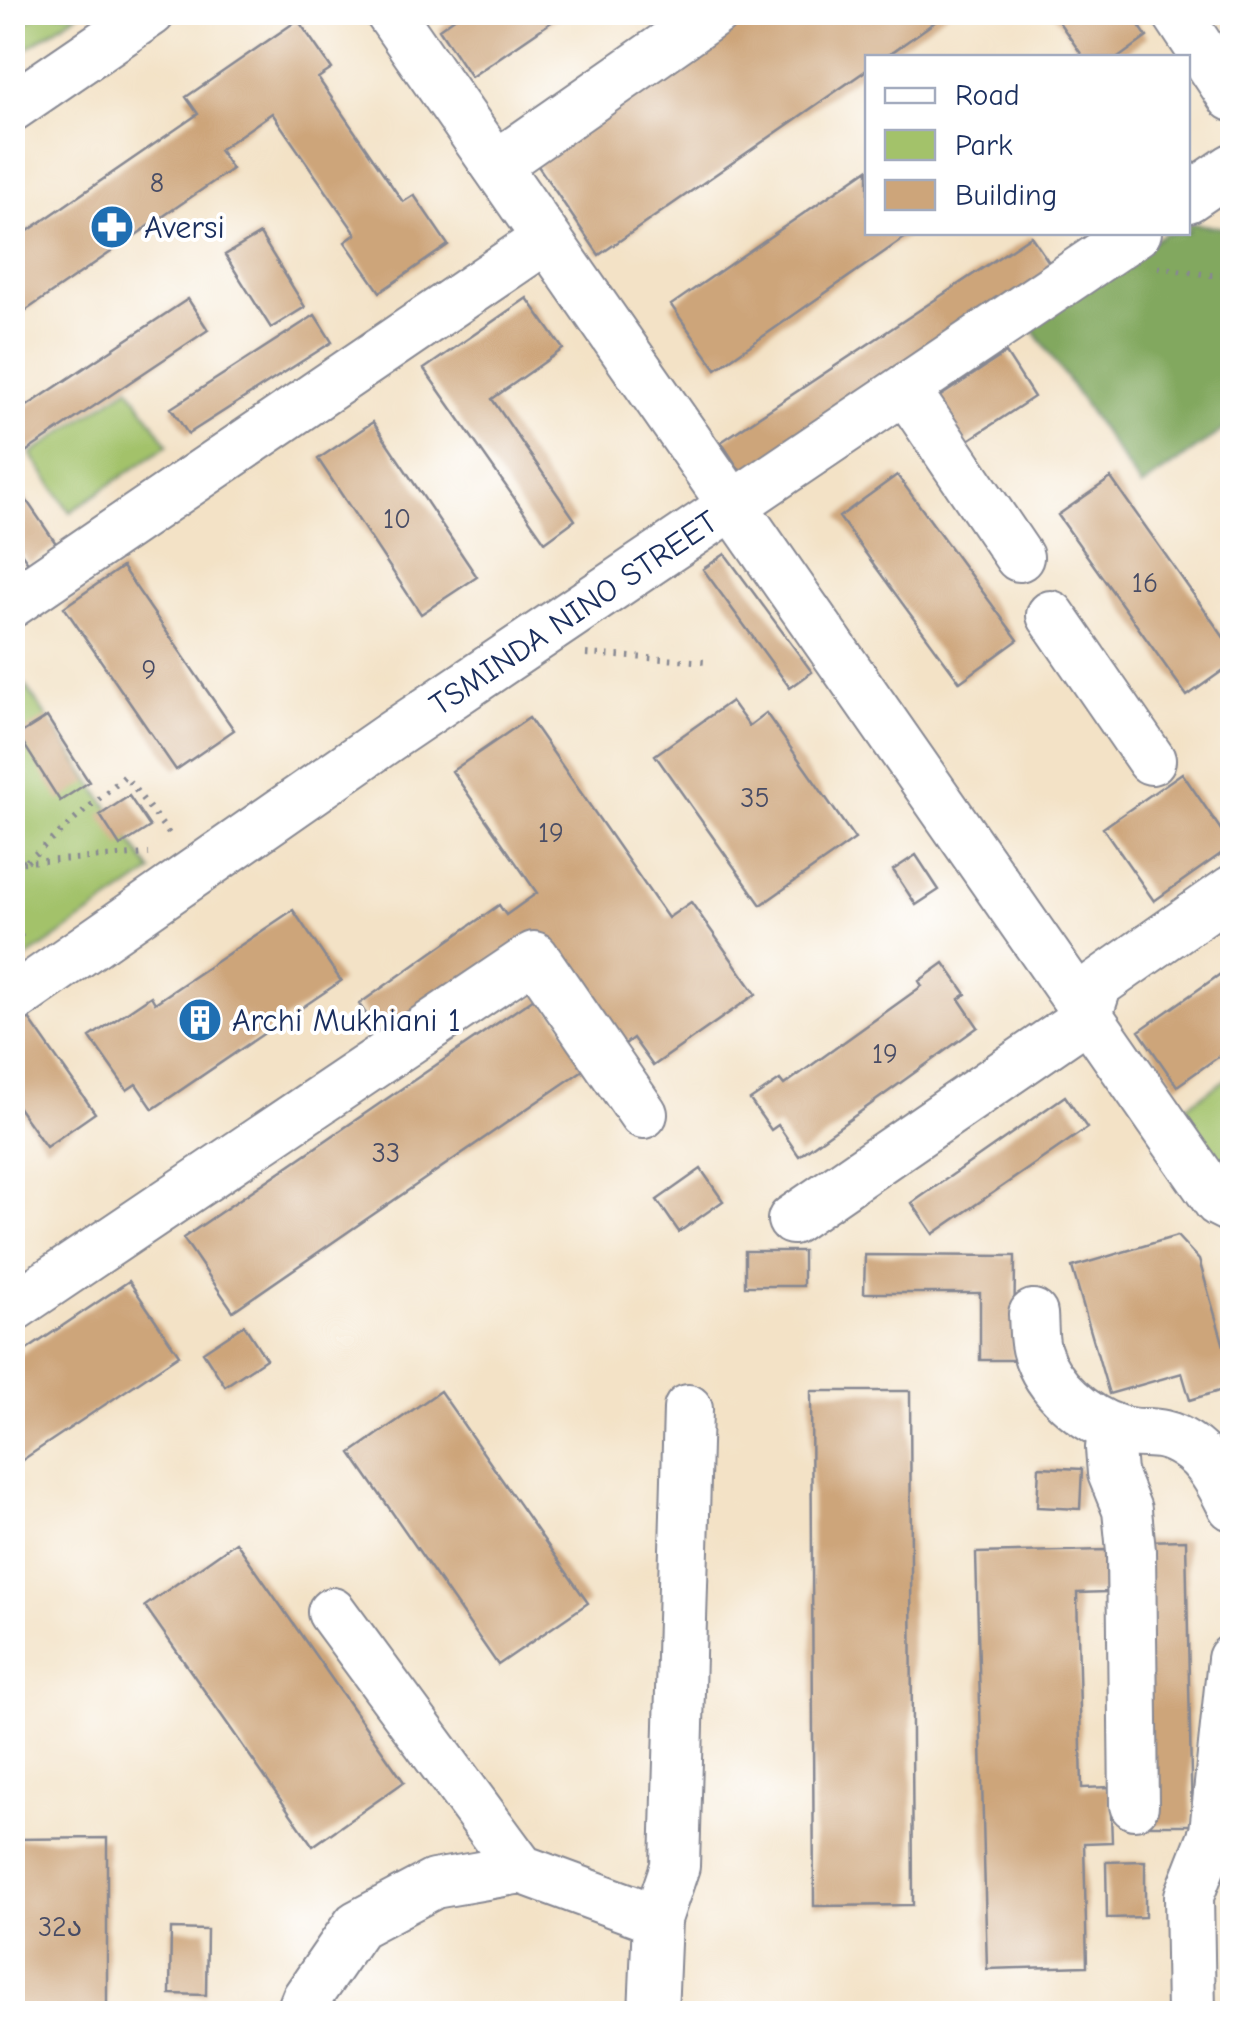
<svg xmlns="http://www.w3.org/2000/svg" width="1245" height="2026" font-family="'Comic Neue','Noto Sans Georgian',sans-serif">
<rect width="100%" height="100%" fill="#fff"/>
<filter id="ink" filterUnits="userSpaceOnUse"><feTurbulence type="fractalNoise" baseFrequency=".01" numOctaves="2"/><feDisplacementMap in="SourceGraphic" scale="20" xChannelSelector="R" yChannelSelector="G"/><feConvolveMatrix kernelMatrix="1 2 1 2 8 2 1 2 1" color-interpolation-filters="sRGB"/></filter>
<filter id="wash" filterUnits="userSpaceOnUse"><feTurbulence type="fractalNoise" baseFrequency=".0048" numOctaves="4" result="noise"/><feDisplacementMap in="SourceGraphic" scale="40" xChannelSelector="R" yChannelSelector="G"/><feGaussianBlur stdDeviation="2.25" result="paint"/><feColorMatrix in="noise" values="0 0 0 0 0 0 0 0 0 0 0 0 0 0 0 0 0 1.4 0 .05"/><feComposite in="paint" operator="in"/></filter>
<g filter="url(#wash)">
<rect width="100%" height="100%" fill="#f3e2c6"/>
<!-- green -->
<path fill="#a3c26a" stroke="#5f7864" stroke-width="2.5" d="M39 13H79L20 53 13 43V31Z
M129 387 168 445 70 512 31 454Z
M12 666 152 872 13 967H12Z
M1232 1075V1186L1177 1112Z"/>
<!-- forest -->
<path fill="#82a85e" stroke="#4e6c5e" stroke-width="2.5" d="M1188 223 1232 229V424L1141 487 1030 325 1165 233 1188 232Z"/>
<g id="blocks">
<!-- building -->
<path fill="#cda57a" d="M463 12H566L471 77 439 29Z
M746 12H949L884 58H868V69L599 255 534 160Z
M1052 12H1130L1147 37 1118 58H1084Z
M298 20 332 69 318 78 403 202 414 195 448 245 380 292 345 242 356 234 272 113 219 150 232 169 12 320V242L198 114 186 97Z
M868 169V232H913L716 369 671 305Z
M260 234 305 307 271 328 225 255Z
M1031 236 1055 271 744 477 721 442Z
M527 298 563 349 492 399 575 520 545 542 424 369Z
M188 299 208 330 15 459 12 454V416Z
M315 315 332 342 188 434 171 408Z
M1006 353 1034 397 964 443 936 399Z
M373 422 477 577 421 614 318 459Z
M897 475 1018 640 960 682 839 517Z
M1111 478 1232 649V664L1187 696 1058 515Z
M12 479 57 545 29 564 12 540Z
M725 554 812 672 790 688 703 569Z
M122 567 234 730 176 770 64 607Z
M731 701 749 726 766 713 855 839 761 905 655 755Z
M47 717 89 782 60 801 18 735Z
M529 718 668 918 691 902 756 994 653 1066 633 1038 617 1050 523 940 383 1038 359 1004 499 905 506 915 537 893 452 771Z
M1182 773 1232 846 1154 901 1103 828Z
M129 796 150 827 120 846 100 815Z
M916 855 939 890 916 905 893 870Z
M293 910 341 981 153 1109 136 1084 127 1090 90 1037 151 996 155 1003Z
M944 963 966 994 959 999 978 1027 799 1156 778 1125 771 1130 750 1100 780 1080 784 1085 922 986 919 981Z
M1232 966V1047L1177 1086 1139 1031Z
M540 994 589 1066 233 1311 183 1238Z
M20 1006 95 1113 46 1147 12 1099V1011Z
M1065 1096 1087 1128 933 1234 912 1203Z
M701 1169 723 1201 679 1232 657 1200Z
M1177 1236 1199 1260 1232 1374V1387L1190 1400 1182 1373 1109 1394 1072 1267Z
M745 1251H803V1286H745Z
M865 1255 1015 1256 1014 1360H980V1293H864Z
M129 1281 179 1355 12 1467V1360Z
M244 1325 266 1359 225 1386 203 1352Z
M440 1391 588 1603 498 1665 351 1453Z
M811 1391H910L913 1905 814 1906Z
M1039 1467 1082 1469 1080 1509 1037 1507Z
M1186 1540 1192 1825H1148L1142 1541Z
M236 1542 404 1782 313 1846 145 1606Z
M1106 1550 1107 1592 1077 1593 1082 1788 1110 1787 1112 1842 1084 1843 1087 1966 987 1969 976 1553Z
M107 1838V2014H13V1839Z
M1145 1861V1917L1107 1918 1106 1862Z
M171 1929 207 1930 206 1995 170 1994Z
M880 2006V2014H807V2011Z"/>
</g>
</g>
<g filter="url(#ink)">
<use href="#blocks" fill-opacity="0" stroke="#878892" stroke-width="2.5"/>
<g fill="none" stroke-linecap="round" stroke-linejoin="round">
<defs>
<g id="minor">
<path d="M389 12 1218 1202 1232 1209"/>
<path d="M1176 12 1232 97"/>
<path d="M12 107 151 12"/>
<path d="M496 165 715 12"/>
<path d="M1188 198 1232 168"/>
<path d="M905 389 1019 557"/>
<path d="M12 603 546 239"/>
<path d="M1051 615 1151 760"/>
<path id="s1" d="M12 1000 388 738 1137 232"/>
<path d="M792 1220 1087 1017 1098 984 1232 890"/>
<path d="M12 1308 534 956 643 1114"/>
<path d="M1033 1314C1034 1326 1033 1341 1037 1352 1047 1387 1085 1420 1119 1430 1145 1437 1158 1427 1186 1445 1209 1459 1221 1484 1232 1506"/>
<path d="M1122 1431 1110 1448 1112 1473 1127 1510 1131 1551 1134 1805"/>
<path d="M332 1612 521 1869 657 1919"/>
<path d="M300 2014 306 1999 357 1925 434 1884 521 1869"/>
<path d="M653 2014 657 1919 675 1866 688 1409"/>
<path d="M1191 2014 1189 1896 1214 1832 1232 1659"/>
</g>
</defs>
<!-- minor casing -->
<use href="#minor" stroke="#878892" stroke-width="52"/>
<!-- path -->
<path stroke="#878892" stroke-width="6" stroke-dasharray="2.5 8" stroke-linecap="butt" d="M1158 267 1210 275H1232
M586 654 709 662
M27 861 125 776 173 839
M12 863 149 854
M12 930 20 933 22 942"/>
<!-- minor -->
<use href="#minor" stroke="#fff" stroke-width="48"/>
</g>
</g>
<!-- icons -->
<defs>
<symbol id="pharmacy-disc" viewBox="-11 -11 22 22"><circle r="9.5" fill="#1f6fb2" stroke="#fff"/><path d="M-2-6h4v4h4v4h-4v4h-4v-4h-4v-4h4Z" fill="#fff"/></symbol>
<symbol id="building-disc" viewBox="-11 -11 22 22"><circle r="9.5" fill="#1f6fb2" stroke="#fff"/><path d="M-4-6H4V6H1V3H-1V6H-4ZM-2.5-4.3h1.7v1.8h-1.7ZM.8-4.3h1.7v1.8H.8ZM-2.5-1h1.7V.8h-1.7ZM.8-1h1.7V.8H.8Z" fill="#fff"/></symbol>
</defs>
<g fill-rule="evenodd">
<use href="#pharmacy-disc" x="87" y="202" width="50" height="50"/>
<use href="#building-disc" x="175" y="995" width="50" height="50"/>
</g>
<g text-anchor="middle" stroke-width="8" stroke-linejoin="round" paint-order="stroke">
<!-- number labels -->
<g font-size="28" fill="#484c65">
<text x="157" y="192">8</text>
<text x="397" y="528">10</text>
<text x="1145" y="592">16</text>
<text x="149" y="679">9</text>
<text x="755" y="807">35</text>
<text x="551" y="842">19</text>
<text x="885" y="1063">19</text>
<text x="386" y="1162">33</text>
<text x="60" y="1936">32ა</text>
</g>
<!-- poi labels -->
<g font-size="32" fill="#1b2f5e" stroke="#fff" text-anchor="start">
<text x="144" y="238">Aversi</text>
<text x="232" y="1031">Archi Mukhiani 1</text>
</g>
<!-- street labels -->
<g font-size="32" fill="#1b2f5e" stroke="#fff">
<text dy="11" stroke="none"><textPath href="#s1" startOffset="682">TSMINDA NINO STREET</textPath></text>
</g>
</g>
<!-- margin -->
<rect width="1245" height="2026" fill="none" stroke="#fff" stroke-width="50"/>
<!-- legend -->
<rect x="865" y="55" width="325" height="180" fill="#ffffff" stroke="#a4acbf" stroke-width="2.5"/>
<rect x="885" y="88" width="50" height="15" fill="#ffffff" stroke="#a4acbf" stroke-width="2.5"/>
<text x="955" y="105" font-size="30" fill="#1b2f5e">Road</text>
<rect x="885" y="130" width="50" height="30" fill="#a3c26a" stroke="#a4acbf" stroke-width="2.5"/>
<text x="955" y="155" font-size="30" fill="#1b2f5e">Park</text>
<rect x="885" y="180" width="50" height="30" fill="#cda57a" stroke="#a4acbf" stroke-width="2.5"/>
<text x="955" y="205" font-size="30" fill="#1b2f5e">Building</text>
</svg>
